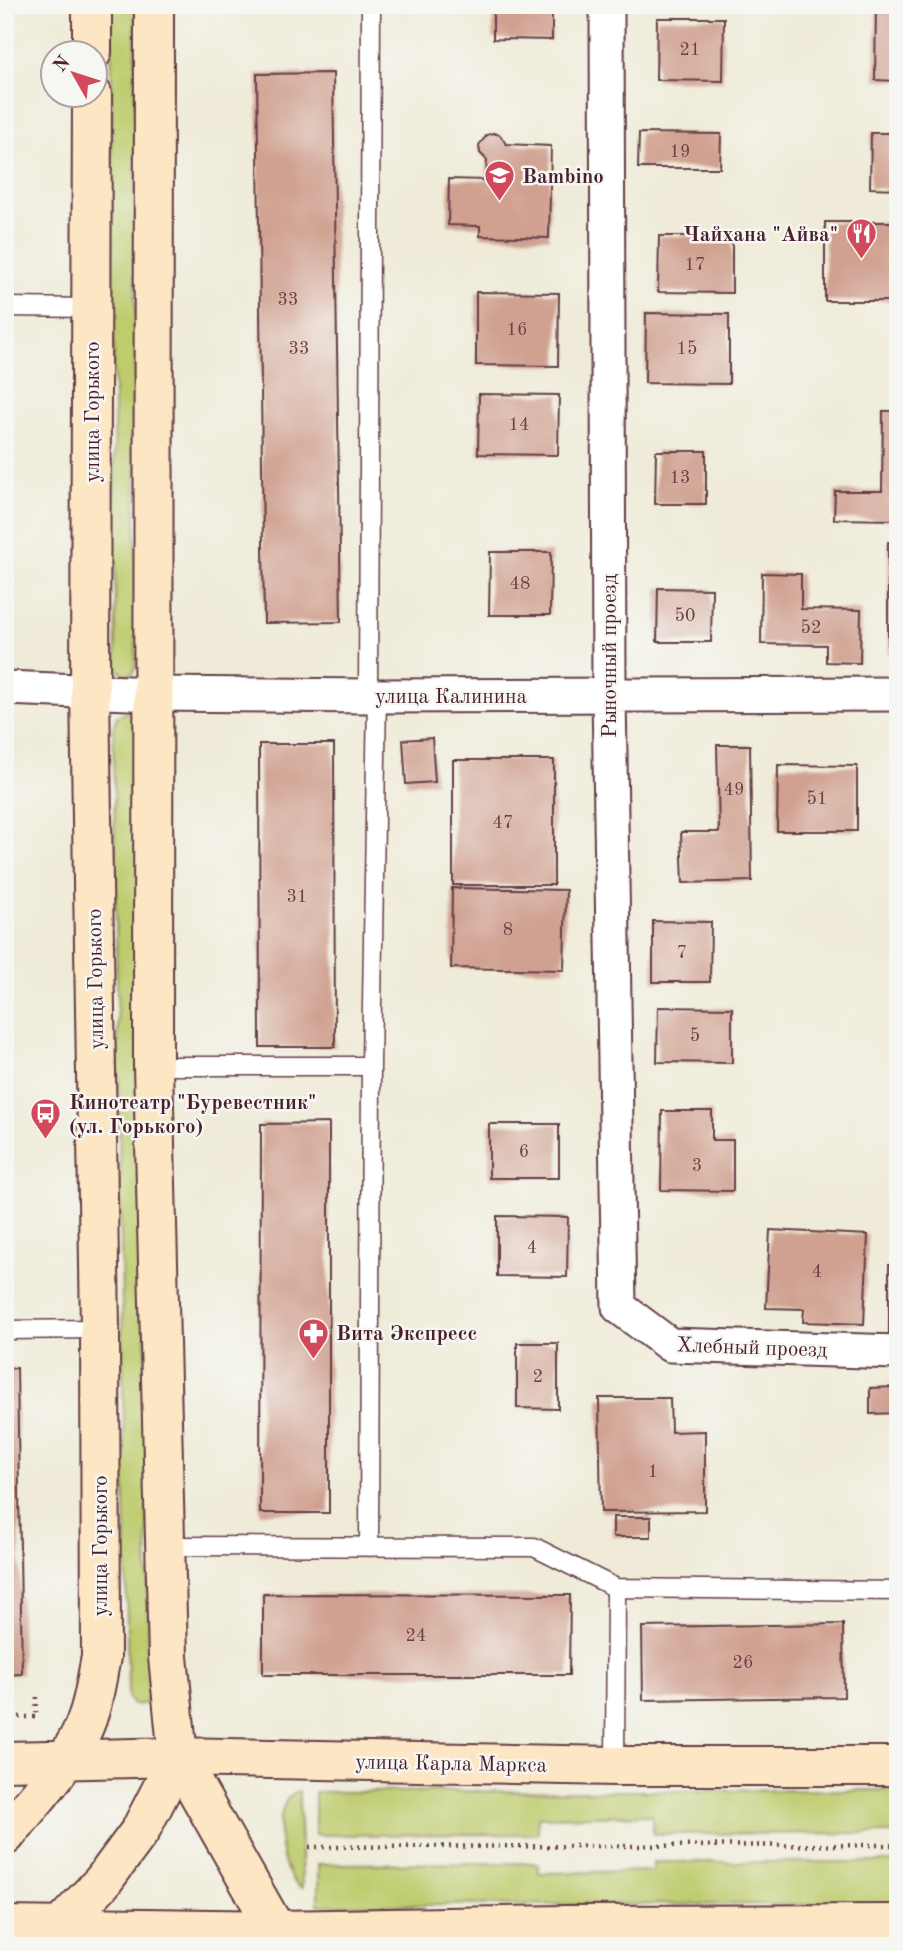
<svg xmlns="http://www.w3.org/2000/svg" width="903" height="1951" font-family="'Old Standard TT',serif">
<rect width="100%" height="100%" fill="#f6f6f2"/>
<filter id="ink" filterUnits="userSpaceOnUse"><feTurbulence type="fractalNoise" baseFrequency=".0143" numOctaves="2"/><feDisplacementMap in="SourceGraphic" scale="14" xChannelSelector="R" yChannelSelector="G"/><feConvolveMatrix kernelMatrix="1 2 1 2 8 2 1 2 1" color-interpolation-filters="sRGB"/></filter>
<filter id="wash" filterUnits="userSpaceOnUse"><feTurbulence type="fractalNoise" baseFrequency=".00686" numOctaves="4" result="noise"/><feDisplacementMap in="SourceGraphic" scale="28" xChannelSelector="R" yChannelSelector="G"/><feGaussianBlur stdDeviation="1.57" result="paint"/><feColorMatrix in="noise" values="0 0 0 0 0 0 0 0 0 0 0 0 0 0 0 0 0 1.4 0 .05"/><feComposite in="paint" operator="in"/></filter>
<g filter="url(#wash)">
<rect width="100%" height="100%" fill="#efebd8"/>
<!-- green -->
<path fill="#becc6e" stroke="#84764c" stroke-width="2" d="M111 5H135L136 665 133 673C125 676 121 673 116 667Z
M128 712 138 718 140 729 149 1697 143 1704 133 1705 128 1698 113 728 117 716Z
M898 1790V1833L653 1834 652 1815 538 1817V1834L315 1835V1792Z
M299 1791 302 1888C277 1876 269 1798 299 1791Z
M653 1862H898V1904L318 1905V1864L538 1863 539 1873 653 1871Z"/>
<g id="blocks">
<!-- building -->
<path fill="#d0a191" d="M493 5H552V40L493 39Z
M876 5H898V81L875 80Z
M657 18H724L723 81 656 80Z
M333 73 341 622 264 623 257 74Z
M493 133 500 135 506 144 551 146 549 238 480 236V226L448 225 449 179 486 180 487 160 480 153 479 145 487 135Z
M639 133 721 134 720 168H638Z
M871 133H898V189L870 188Z
M825 222H898V301H825Z
M659 236H732V293L658 292Z
M476 292 559 293 558 366 476 365Z
M646 313 729 314V384L645 383Z
M479 394 559 395 558 455 478 454Z
M883 411H898V520L834 519 835 491H882Z
M656 451H706V504H655Z
M888 542H898V655H888Z
M490 552H551L550 615H489Z
M762 573 801 574V609L861 610 860 663 826 662V645L761 644Z
M658 588 712 589 711 642H657Z
M432 738 435 782 406 784 403 740Z
M259 744H334L335 1047H260Z
M717 745H750L752 881 683 883 681 832H719Z
M453 760H554V885H453Z
M778 765 857 766V831H777Z
M452 888 566 890 564 970 451 968Z
M653 921 711 922 710 982H653Z
M658 1007 732 1008V1063L657 1062Z
M662 1111H712V1140H733V1191L661 1190Z
M329 1123V1513H260L261 1124Z
M489 1124H559V1178H489Z
M497 1216 568 1217 567 1277 497 1276Z
M770 1230 868 1235 864 1324 803 1322 804 1309 766 1308Z
M889 1265H898V1338H889Z
M517 1343H558V1409L517 1408Z
M17 1368 22 1674 5 1675V1369Z
M897 1387 898 1413 870 1414V1388Z
M599 1398H670L671 1432 705 1431V1511L601 1512Z
M613 1517H651V1537H613Z
M263 1594 570 1595 569 1675H263Z
M843 1624 844 1697 643 1700 642 1627Z"/>
</g>
</g>
<g filter="url(#ink)">
<use href="#blocks" fill-opacity="0" stroke="#633e45" stroke-width="2"/>
<g fill="none" stroke-linecap="round" stroke-linejoin="round">
<defs>
<path id="service" d="M5 307 93 308
M368 696 371 5
M153 1066H371
M5 1330 100 1329
M166 1546 534 1547 616 1588
M369 1547 371 1066 377 695
M615 1766 616 1588 898 1591"/>
<path id="minor" d="M607 5 609 695 619 1307 670 1345 898 1352
M5 688 154 694 368 696 898 694"/>
<path id="secondary" d="M92 5V52
M154 5 153 1066 168 1657 178 1757 276 1930V1946
M5 1761 178 1757 615 1766H898
M5 1836C32 1802 64 1770 82 1731 93 1708 96 1682 101 1657L100 1329 90 690 92 94
M5 1926 276 1930 565 1925 898 1924
M60 1927 103 1881 140 1831 178 1757"/>
</defs>
<!-- service casing -->
<use href="#service" stroke="#633e45" stroke-width="21"/>
<!-- minor casing -->
<use href="#minor" stroke="#633e45" stroke-width="37"/>
<!-- secondary casing -->
<use href="#secondary" stroke="#633e45" stroke-width="42"/>
<!-- path -->
<path stroke="#633e45" stroke-width="4.5" stroke-dasharray="2 5" stroke-linecap="butt" d="M5 1717H36L37 1695
M309 1847 898 1845"/>
<!-- service -->
<use href="#service" stroke="#fff" stroke-width="18"/>
<!-- minor -->
<use href="#minor" stroke="#fff" stroke-width="33"/>
<!-- secondary -->
<use href="#secondary" stroke="#fce6c4" stroke-width="38"/>
</g>
</g>
<!-- icons -->
<defs>
<symbol id="school-pin" viewBox="-11 -11 22 30"><path d="M0 17L-7.5 6A9.5 9.5 0 1 1 7.5 6Z" fill="#d1495b" stroke="#f6f6f2"/><path d="M0-5L7-2L0 1L-7-2ZM-4 1L0 2.5L4 1V4Q0 6-4 4Z" fill="#fff"/></symbol>
<symbol id="restaurant-pin" viewBox="-11 -11 22 30"><path d="M0 17L-7.5 6A9.5 9.5 0 1 1 7.5 6Z" fill="#d1495b" stroke="#f6f6f2"/><path d="M-5-6h1v4h1v-4h1v4h1v-4h1v5L-1.5 .5V6h-2V.5L-5-1ZM5-6V6H3V1.5H1.5Q1.5-4 5-6Z" fill="#fff"/></symbol>
<symbol id="bus-pin" viewBox="-11 -11 22 30"><path d="M0 17L-7.5 6A9.5 9.5 0 1 1 7.5 6Z" fill="#d1495b" stroke="#f6f6f2"/><path d="M-5-6H5V4H4V6H2V4H-2V6H-4V4H-5ZM-3.5-4V0h7V-4ZM-3.5 1.2v1.5H-2V1.2ZM2 1.2v1.5H3.5V1.2Z" fill="#fff"/></symbol>
<symbol id="pharmacy-pin" viewBox="-11 -11 22 30"><path d="M0 17L-7.5 6A9.5 9.5 0 1 1 7.5 6Z" fill="#d1495b" stroke="#f6f6f2"/><path d="M-2-6h4v4h4v4h-4v4h-4v-4h-4v-4h4Z" fill="#fff"/></symbol>
</defs>
<g fill-rule="evenodd">
<use href="#school-pin" x="482" y="158" width="35" height="47"/>
<use href="#restaurant-pin" x="844" y="216" width="35" height="47"/>
<use href="#bus-pin" x="28" y="1096" width="35" height="47"/>
<use href="#pharmacy-pin" x="296" y="1316" width="35" height="47"/>
</g>
<g text-anchor="middle" stroke-width="5" stroke-linejoin="round" paint-order="stroke">
<!-- number labels -->
<g font-size="18" fill="#6c4044">
<text x="690" y="55">21</text>
<text x="680" y="157">19</text>
<text x="695" y="270">17</text>
<text x="288" y="305">33</text>
<text x="517" y="335">16</text>
<text x="299" y="354">33</text>
<text x="687" y="354">15</text>
<text x="519" y="430">14</text>
<text x="680" y="483">13</text>
<text x="520" y="589">48</text>
<text x="685" y="621">50</text>
<text x="811" y="633">52</text>
<text x="734" y="795">49</text>
<text x="817" y="804">51</text>
<text x="503" y="828">47</text>
<text x="297" y="902">31</text>
<text x="508" y="935">8</text>
<text x="682" y="958">7</text>
<text x="695" y="1041">5</text>
<text x="524" y="1157">6</text>
<text x="697" y="1171">3</text>
<text x="532" y="1253">4</text>
<text x="817" y="1277">4</text>
<text x="538" y="1382">2</text>
<text x="653" y="1477">1</text>
<text x="416" y="1641">24</text>
<text x="743" y="1668">26</text>
</g>
<!-- poi labels -->
<g font-size="21" font-weight="bold" fill="#4a1f2b" stroke="#f6f6f2" text-anchor="start">
<text x="522" y="183">Bambino</text>
<text x="838" y="241" text-anchor="end">Чайхана "Айва"</text>
<text x="69" y="1109">Кинотеатр "Буревестник"<tspan x="69" dy="24">(ул. Горького)</tspan></text>
<text x="336" y="1340">Вита Экспресс</text>
</g>
<!-- street labels -->
<g font-size="21" fill="#4a1f2b" stroke="#f6f6f2">
<text transform="translate(92 412) rotate(-90)" y="7">улица Горького</text>
<text transform="translate(609 656) rotate(-90)" y="7">Рыночный проезд</text>
<text x="451" y="703">улица Калинина</text>
<text transform="translate(95 979) rotate(-91)" y="7">улица Горького</text>
<text transform="translate(752 1347) rotate(2)" y="7">Хлебный проезд</text>
<text transform="translate(100 1546) rotate(-90)" y="7">улица Горького</text>
<text transform="translate(451 1763) rotate(1)" y="7">улица Карла Маркса</text>
</g>
</g>
<!-- margin -->
<rect width="903" height="1951" fill="none" stroke="#f6f6f2" stroke-width="28"/>
<!-- north arrow -->
<g transform="translate(74 74) rotate(309)"><circle r="33" fill="#f6f6f2" stroke="#b1a0a2" stroke-width="2"/>
<path d="M0-5L12 26L0 18L-12 26Z" fill="#d1495b"/>
<text y="-10" font-size="19" font-weight="bold" text-anchor="middle" fill="#4a1f2b">N</text>
</g>
</svg>
